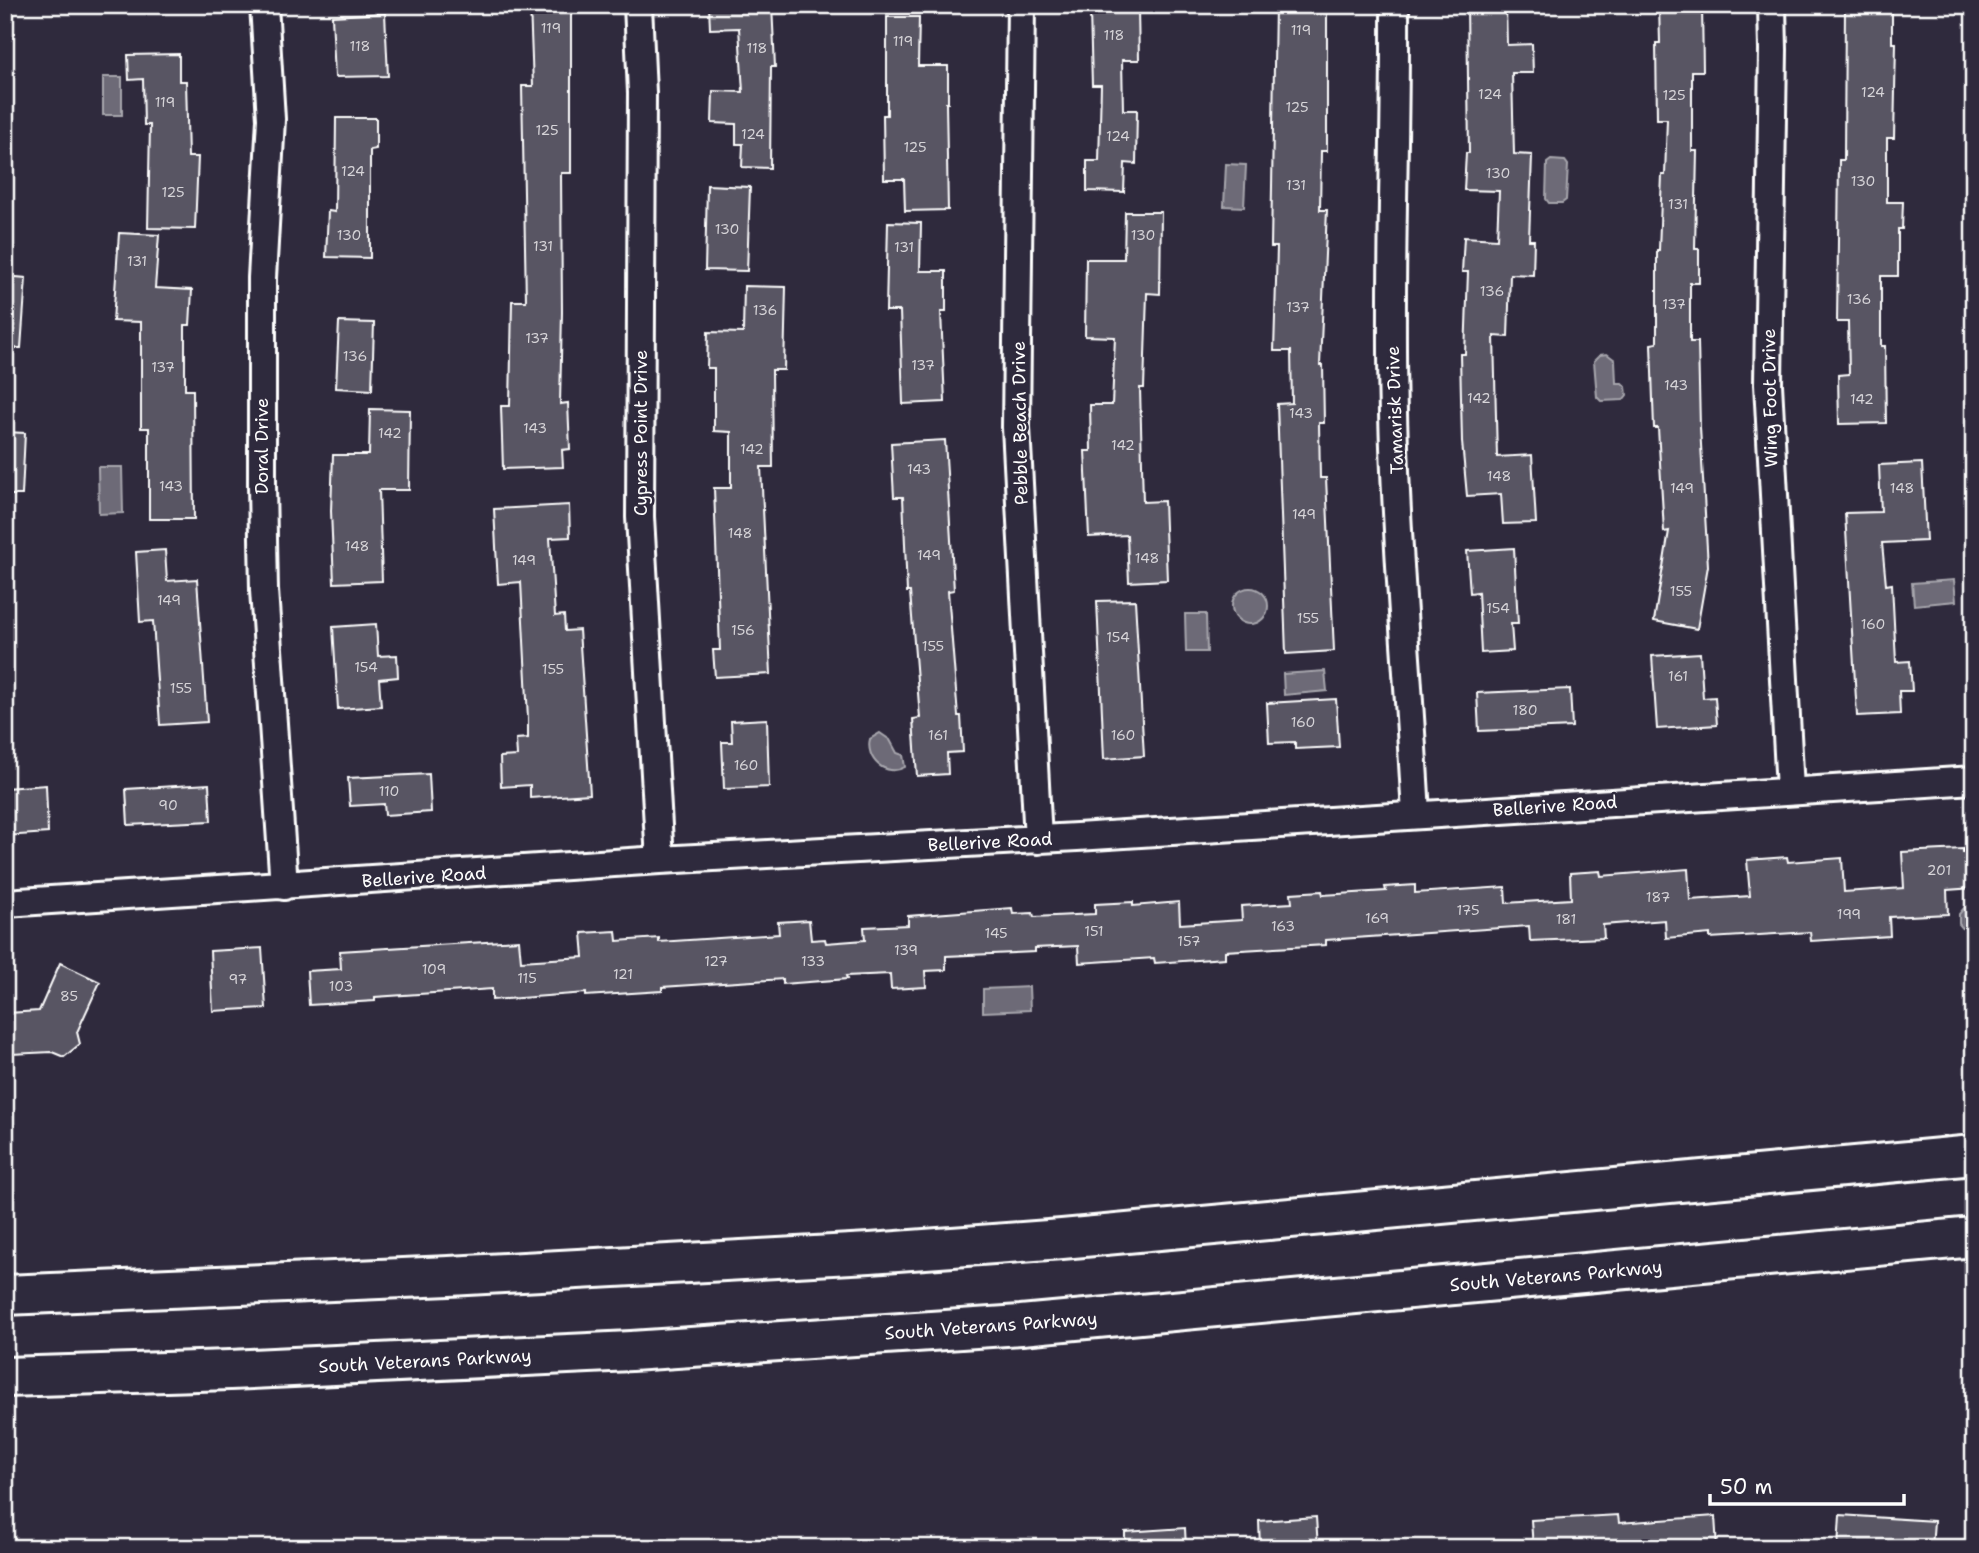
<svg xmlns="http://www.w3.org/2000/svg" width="1979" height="1553" font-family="'Shantell Sans',sans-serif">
<rect width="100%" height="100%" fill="#2f2a3d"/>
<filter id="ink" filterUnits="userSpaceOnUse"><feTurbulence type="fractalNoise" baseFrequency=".0143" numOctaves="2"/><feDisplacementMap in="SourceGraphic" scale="14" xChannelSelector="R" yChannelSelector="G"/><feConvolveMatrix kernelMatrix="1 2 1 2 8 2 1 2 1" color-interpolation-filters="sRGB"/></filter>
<g filter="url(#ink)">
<!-- water -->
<path fill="#6d6a77" stroke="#a7a6ad" stroke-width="2" d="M103 77H122V115H103Z
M1551 160 1565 161 1568 165 1566 200 1562 203H1549L1546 199 1547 163Z
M1226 164 1246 165 1244 207 1224 206Z
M1607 354 1615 360 1616 383H1622L1626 387 1627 395 1623 400 1601 401 1597 397 1594 361 1600 355Z
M98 467H122L123 513 99 514Z
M1954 580 1956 601 1914 605 1912 583Z
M1232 606a18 18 0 1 1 36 0a18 18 0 1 1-36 0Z
M1185 614H1206L1207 652H1186Z
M1325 671 1327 691 1284 695 1283 674Z
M880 733 890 740 897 753 903 755 905 767C886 778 865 759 870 739Z
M1974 905V933L1965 931 1959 924V914L1965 907Z
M1029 987 1030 1010 983 1012V989Z"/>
<!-- building -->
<path fill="#595564" stroke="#fff" stroke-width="2" d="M530 5H571V173H561L562 312 560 404 568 403 570 449 562 450 563 467 503 469 501 406H510L512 301H526L522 86H533Z
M709 5H772L775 67H771L770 168 742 167 743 144H736V124L712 123 713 91 743 92 739 28 710 29Z
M1275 5H1314V10H1327V151H1321L1320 210H1327L1320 365H1323L1324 423H1319L1320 478H1326L1334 651 1286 654 1277 404 1292 403 1291 351H1274L1277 247H1271Z
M1467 5H1506L1507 45 1532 44 1533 73H1512L1514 154 1532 155 1529 240H1534L1533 275 1510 274 1508 337 1494 336 1497 457 1532 455 1536 523 1503 524 1501 494 1467 496 1462 442 1460 354H1465L1468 272H1462L1464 237 1497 239 1499 191 1464 190 1466 153H1469Z
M1659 5H1702L1703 71H1692V151H1697L1695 249H1699V283H1690V342H1698L1700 427 1708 566 1697 629 1654 621 1669 531 1664 532 1658 428H1654L1651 344 1657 343V250H1659L1662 175H1665L1667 119H1657L1656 43H1660Z
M1845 5H1892V43H1896L1894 138H1887V202H1903L1902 229H1898V276H1881V346H1885L1886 423 1839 424 1838 375 1849 374 1848 322H1837L1839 160H1844Z
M1138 9 1139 60H1122L1123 110H1137L1136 164 1125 163 1124 192 1087 191V161H1099L1101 85H1092L1090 11Z
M385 13 388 76 335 77 332 16Z
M887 17H919L918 66H948V103H946L948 210 905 211 904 179H884L883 115H887Z
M179 54V81H186L188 157H198L195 229 148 228 150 125H144L143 79 129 80 128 55Z
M336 118H376V149L370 150V258L326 257 328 211 335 212Z
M707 185 750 187 747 271 705 270Z
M1125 212H1161L1160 294 1147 293 1144 388H1140L1143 502 1164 501 1167 580 1129 582 1127 535 1089 537 1085 451H1091L1090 405H1112L1115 337 1085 336 1086 259H1124Z
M888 222 921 223 920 271H946V312H941L945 402 903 404 900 311H886Z
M119 233 159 235 155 288 192 290 190 325H185V390H193L194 519H149V428H141V322L113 321Z
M5 276 26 278 21 348H5Z
M744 286 786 287 784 370H772L773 467H761L771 674 715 677 713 650H720L714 488H731V432L714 431V368H707L708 332 743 333Z
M339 322 374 323 372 390 336 388Z
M370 409 410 410 409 490H379L382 581 334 583 331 511 333 455H369Z
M5 432 25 433 22 495H5Z
M945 440 954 590 948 591 958 716H961L963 752 947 753 948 774 917 776 913 719 920 718 910 592H907L903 497H894L891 443Z
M1922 463 1926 541 1882 543 1886 585 1892 584 1896 662 1910 661 1912 691H1899L1900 714 1857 716 1845 513 1881 512 1879 465Z
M569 505 570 537 550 538 555 616 564 615 565 631 579 630 590 794 530 798V785L501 787 500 757 517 756 516 739 528 738V719L521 582 498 584 494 509Z
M1514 548 1518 624H1511L1513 651 1481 653 1478 592 1470 593 1467 551Z
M165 550 167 581 197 579 207 722 160 725 153 621 140 622 136 552Z
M1135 600 1144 756 1104 759 1097 601Z
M376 624 378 656 397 655 398 677 379 679 381 706 338 709 333 627Z
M1700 653 1703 698 1715 697 1717 725 1657 729 1652 656Z
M1570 689 1572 727 1479 731 1477 693Z
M1336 699 1339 747 1295 749V742L1269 743 1267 703Z
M767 719 769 787 724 789 722 742H732L731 721Z
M429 774 431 812 385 815 384 804 350 806 348 778Z
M209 784 211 821 128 825 126 789Z
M46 785 48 833 5 836V788Z
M1963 849V853L1974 852V888L1947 890 1948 914 1889 917 1890 936 1811 941 1810 932 1710 938V934L1666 938 1665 920 1603 925 1604 938 1530 941 1529 926 1326 940V945L1225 951V958L1155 963 1154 958 1079 963 1078 946 1035 948V952L946 956V970L925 971 926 987 891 989 890 974 846 976 847 979 783 984V979L662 987V991L586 996V993L492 1000V989L375 997V1001L309 1005 307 971 341 969 340 951 519 940 521 961 584 957 582 933 616 931 617 941 659 938V942L779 934 778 922 809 920 811 940 825 939 826 943 865 940 864 927 908 925V916L1012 908 1013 914 1033 913 1034 917 1095 914V904L1133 902V906L1179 902 1180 924 1242 920 1241 906 1292 903 1291 893 1322 891 1323 895 1386 891 1385 887 1415 885V893L1505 887 1506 903 1571 899 1570 873 1600 871 1601 876 1688 869 1690 900 1750 896 1747 860 1787 857 1788 862 1842 858 1844 892 1904 888 1902 852Z
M262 948 266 1008 213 1011 210 951Z
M60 963 100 982 77 1032 80 1044 64 1057 52 1052 11 1054 8 1013 39 1011Z
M1618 1515 1619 1523 1715 1516 1717 1548H1533L1531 1520Z
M1840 1515 1934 1521 1932 1548H1838Z
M1316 1517 1318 1548H1260L1259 1521Z
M1185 1528 1186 1548H1125V1532Z"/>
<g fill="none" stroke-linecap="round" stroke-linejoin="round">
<defs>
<path id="minor" d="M264 5 271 119 262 278V486L264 590 284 886
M638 5 642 93 640 517 660 860
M1021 5 1016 427 1038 840
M1395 5C1396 141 1389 277 1393 413 1396 547 1409 681 1416 815
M1772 5 1773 50 1768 384 1790 790
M5 903 660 860 1077 837 1974 780"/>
<path id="trunk" d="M5 1295 449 1276 870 1253 1062 1239 1974 1155
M5 1377 230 1370 631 1351 1021 1325 1974 1237"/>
</defs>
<!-- minor casing -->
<use href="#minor" stroke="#fff" stroke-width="32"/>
<!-- trunk casing -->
<use href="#trunk" stroke="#fff" stroke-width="44"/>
<!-- minor -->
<use href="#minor" stroke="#2f2a3d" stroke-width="26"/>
<!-- trunk -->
<use href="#trunk" stroke="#2f2a3d" stroke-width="38"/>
</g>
</g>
<g text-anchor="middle" stroke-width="5" stroke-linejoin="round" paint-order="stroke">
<!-- number labels -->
<g font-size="14" fill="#d6d4d8">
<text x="551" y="33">119</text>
<text x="1301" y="35">119</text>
<text x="1114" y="40">118</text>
<text x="903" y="46">119</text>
<text x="360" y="51">118</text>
<text x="757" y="53">118</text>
<text x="1873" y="97">124</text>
<text x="1490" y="99">124</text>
<text x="1674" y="100">125</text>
<text x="165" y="107">119</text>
<text x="1297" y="112">125</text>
<text x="547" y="135">125</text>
<text x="753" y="139">124</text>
<text x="1118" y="141">124</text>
<text x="915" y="152">125</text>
<text x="353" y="176">124</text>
<text x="1498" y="178">130</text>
<text x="1863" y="186">130</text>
<text x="1296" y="190">131</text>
<text x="173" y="197">125</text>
<text x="1678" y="209">131</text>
<text x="727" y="234">130</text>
<text x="349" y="240">130</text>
<text x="1143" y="240">130</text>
<text x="543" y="251">131</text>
<text x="904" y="252">131</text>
<text x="137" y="266">131</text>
<text x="1492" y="296">136</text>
<text x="1859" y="304">136</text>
<text x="1674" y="309">137</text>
<text x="1298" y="312">137</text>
<text x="765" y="315">136</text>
<text x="537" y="343">137</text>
<text x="355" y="361">136</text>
<text x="923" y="370">137</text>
<text x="163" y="372">137</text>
<text x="1676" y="390">143</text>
<text x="1479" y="403">142</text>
<text x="1862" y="404">142</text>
<text x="1301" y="418">143</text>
<text x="535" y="433">143</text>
<text x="390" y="438">142</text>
<text x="1123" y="450">142</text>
<text x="752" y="454">142</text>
<text x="919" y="474">143</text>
<text x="1499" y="481">148</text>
<text x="171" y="491">143</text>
<text x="1682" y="493">149</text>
<text x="1902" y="493">148</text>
<text x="1304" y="519">149</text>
<text x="740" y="538">148</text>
<text x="357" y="551">148</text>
<text x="929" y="560">149</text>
<text x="1147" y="563">148</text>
<text x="524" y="565">149</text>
<text x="1681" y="596">155</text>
<text x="169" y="605">149</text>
<text x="1498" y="613">154</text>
<text x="1308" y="623">155</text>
<text x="1873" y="629">160</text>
<text x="743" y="635">156</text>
<text x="1118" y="642">154</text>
<text x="933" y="651">155</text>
<text x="366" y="672">154</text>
<text x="553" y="674">155</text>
<text x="1678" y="681">161</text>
<text x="181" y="693">155</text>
<text x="1525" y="715">180</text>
<text x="1303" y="727">160</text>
<text x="938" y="740">161</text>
<text x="1123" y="740">160</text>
<text x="746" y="770">160</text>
<text x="389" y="796">110</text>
<text x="168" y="810">90</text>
<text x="1939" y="875">201</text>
<text x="1658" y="902">187</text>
<text x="1468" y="915">175</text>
<text x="1849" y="919">199</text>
<text x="1377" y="923">169</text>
<text x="1566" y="924">181</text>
<text x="1283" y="931">163</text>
<text x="1094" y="936">151</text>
<text x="996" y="938">145</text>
<text x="1189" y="946">157</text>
<text x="906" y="955">139</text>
<text x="716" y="966">127</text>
<text x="813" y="966">133</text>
<text x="434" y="974">109</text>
<text x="623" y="979">121</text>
<text x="527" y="983">115</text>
<text x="238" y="984">97</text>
<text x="341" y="991">103</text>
<text x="69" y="1001">85</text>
</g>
<!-- street labels -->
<g font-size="18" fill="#fff" stroke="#2f2a3d">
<text transform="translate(1770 398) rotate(-91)" y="6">Wing Foot Drive</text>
<text transform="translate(1395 410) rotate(-92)" y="6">Tamarisk Drive</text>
<text transform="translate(1020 423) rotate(-91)" y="6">Pebble Beach Drive</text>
<text transform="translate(641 433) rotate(-90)" y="6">Cypress Point Drive</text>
<text transform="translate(262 446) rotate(-90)" y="6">Doral Drive</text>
<text transform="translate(1555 806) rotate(-4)" y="6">Bellerive Road</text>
<text transform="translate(990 842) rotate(-3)" y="6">Bellerive Road</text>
<text transform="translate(424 877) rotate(-4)" y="6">Bellerive Road</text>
<text transform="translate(1556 1276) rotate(-5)" y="6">South Veterans Parkway</text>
<text transform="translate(991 1326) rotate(-4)" y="6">South Veterans Parkway</text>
<text transform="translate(425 1361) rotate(-3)" y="6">South Veterans Parkway</text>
</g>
</g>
<!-- margin -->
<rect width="1979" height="1553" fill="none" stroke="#2f2a3d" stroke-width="28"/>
<rect x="14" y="14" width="1951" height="1525" fill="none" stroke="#fff" stroke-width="2.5" filter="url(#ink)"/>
<!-- scale -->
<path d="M1710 1494v10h194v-10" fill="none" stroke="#ffffff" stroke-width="3.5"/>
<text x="1720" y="1494" font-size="21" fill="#ffffff" stroke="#2f2a3d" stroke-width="5" paint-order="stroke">50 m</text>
</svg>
